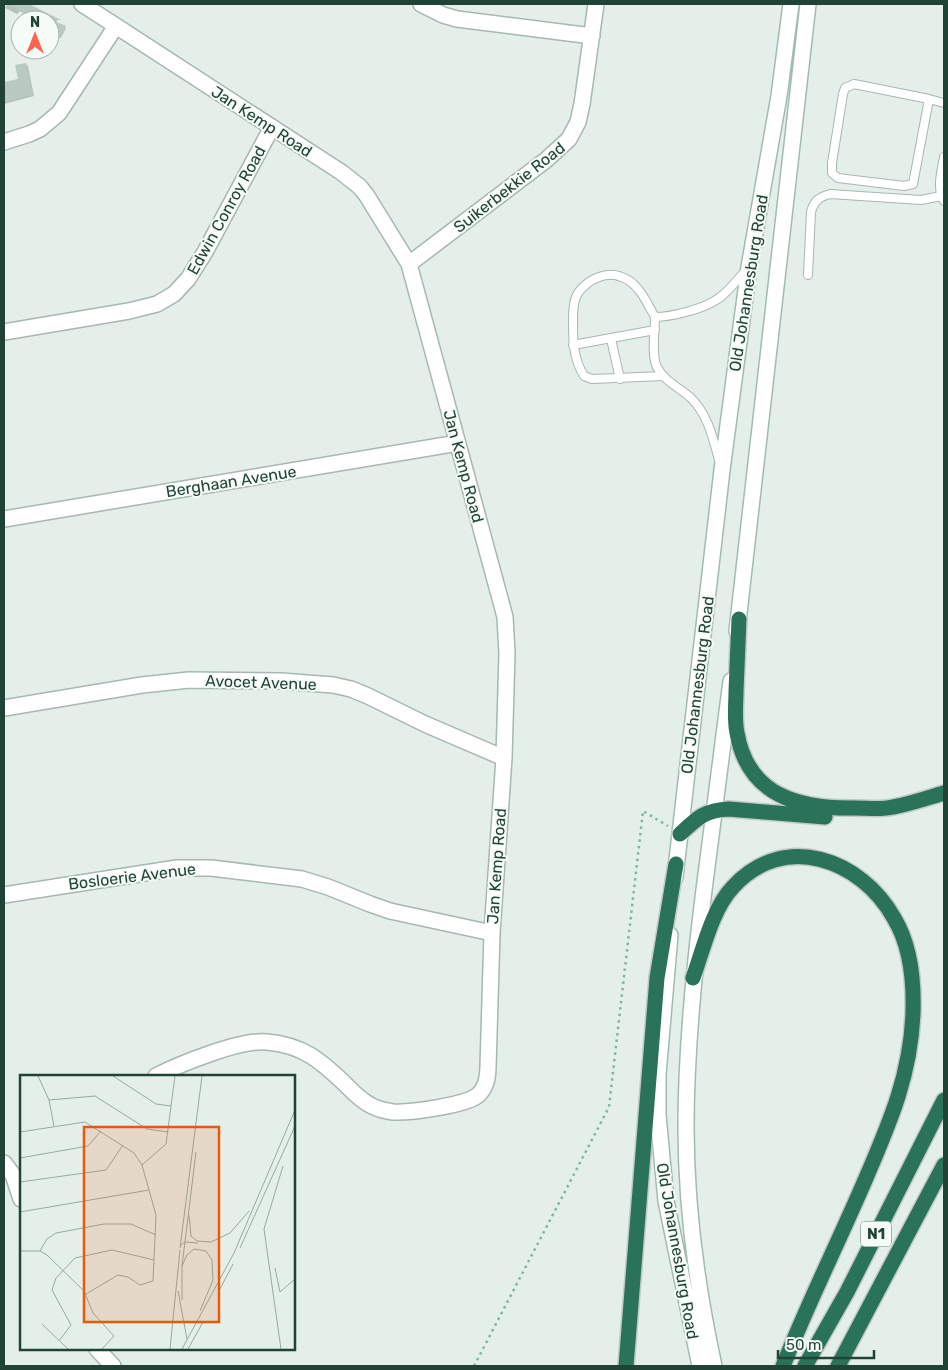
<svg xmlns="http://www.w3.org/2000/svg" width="948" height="1370" font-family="Rubik,sans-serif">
<rect width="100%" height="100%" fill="#e4efe9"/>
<!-- shadow -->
<path fill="#0003" d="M7 4H29L28 5 56 19 57 20 56 23 66 28 61 38 50 34V20H35L20 11 17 14 5 8Z
M26 64 28 66 34 96 4 104V84L20 80Z"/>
<!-- building -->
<path fill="#b9cac1" d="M8 4H29L61 20H52L66 26 60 38 50 34V20H34Z
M26 63 33 95 4 102V82L18 79 15 65Z"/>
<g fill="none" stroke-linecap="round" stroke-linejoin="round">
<defs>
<path id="service" d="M929 99 913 184 904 186 838 178 832 173V163L843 94 845 88 854 84 929 99 944 103
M944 157C942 170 936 188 944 201
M808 275 811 212C814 201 819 197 830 194L921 200 941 196
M655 317C648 305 641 288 628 280 618 274 609 273 599 277 590 280 579 289 576 297 573 304 573 313 573 320 573 341 573 358 584 376L592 379 663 376
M611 339 620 379
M573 345 655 330
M719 460C713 438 708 415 691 398 680 388 664 381 657 367 651 356 655 331 655 317 667 317 675 315 686 312 718 304 726 294 746 270"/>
<path id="minor" d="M82 4 341 172 360 187 367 196 409 264 501 602 505 617 507 653 504 758 492 933 488 1067C488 1078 486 1088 478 1095 467 1105 410 1113 393 1112 386 1111 378 1109 372 1106 361 1101 353 1092 345 1084 321 1061 303 1045 267 1042 241 1039 180 1064 156 1076
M421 4 443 15 457 19 592 36
M4 142 29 134 40 129 59 113 116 26
M409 264 546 160 569 139 578 122 582 104 596 4
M4 332 129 311 157 304 174 294 188 279 205 252 272 127
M4 519 458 443
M4 708 142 685 189 680 281 681 333 685 351 689 368 696 425 724 504 758
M4 895 177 868H211L302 879 328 887 370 904 390 911 492 933
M4 1163 13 1175 21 1199
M97 1349 113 1366"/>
<path id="secondary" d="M737 631 808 4
M675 877 722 470 749 267 779 96 791 4
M670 935 658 1074V1115L666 1201 700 1366
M714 1366C697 1288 686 1208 686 1127 686 1047 694 969 704 890 713 820 722 751 731 681"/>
<path id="motorway" d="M739 619C738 643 737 667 736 691 736 704 734 719 737 733 748 796 799 809 855 808 867 808 881 810 893 807 910 804 927 798 944 793
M680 834C697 818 705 810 729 809L825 817
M693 978C703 950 712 909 733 887 784 831 861 859 894 918 911 946 914 980 913 1012 911 1074 890 1122 866 1178 839 1241 808 1303 783 1366
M626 1366 657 978 676 864
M805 1366 847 1292 944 1100
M838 1366 944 1165"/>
</defs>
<!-- service casing -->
<use href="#service" stroke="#a6b8af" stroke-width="10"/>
<!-- minor casing -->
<use href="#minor" stroke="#a6b8af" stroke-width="18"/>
<!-- secondary casing -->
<use href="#secondary" stroke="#a1bcaf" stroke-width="18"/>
<!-- motorway casing -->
<use href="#motorway" stroke="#c1cac6" stroke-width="18"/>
<!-- path -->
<path stroke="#81b69e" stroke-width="2.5" stroke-dasharray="2.5 4" stroke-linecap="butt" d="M474 1366 609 1107 643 811 668 826"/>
<!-- service -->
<use href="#service" stroke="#fff" stroke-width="8"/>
<!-- minor -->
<use href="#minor" stroke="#fff" stroke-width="15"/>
<!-- secondary -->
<use href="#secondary" stroke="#fff" stroke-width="15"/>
<!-- motorway -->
<use href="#motorway" stroke="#2a735a" stroke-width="15"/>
</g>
<g text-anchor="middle" stroke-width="4" stroke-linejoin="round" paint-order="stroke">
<!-- shield labels -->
<rect fill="#f5fbf7" stroke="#617a6f" stroke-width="1" x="861" y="1221.5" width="30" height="25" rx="4"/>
<g font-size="15" font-weight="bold" fill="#214335">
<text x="876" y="1239">N1</text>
</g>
<!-- street labels -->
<g font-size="16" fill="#214335" stroke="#f5fbf7">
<text transform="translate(262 121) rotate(33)" y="6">Jan Kemp Road</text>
<text transform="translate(509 187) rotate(-38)" y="6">Suikerbekkie Road</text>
<text transform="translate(226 210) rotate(-61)" y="6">Edwin Conroy Road</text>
<text transform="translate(748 283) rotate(-81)" y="6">Old Johannesburg Road</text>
<text transform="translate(464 466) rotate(75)" y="6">Jan Kemp Road</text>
<text transform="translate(231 481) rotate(-9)" y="6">Berghaan Avenue</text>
<text transform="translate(261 682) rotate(2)" y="6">Avocet Avenue</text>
<text transform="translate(697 685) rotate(-83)" y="6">Old Johannesburg Road</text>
<text transform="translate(496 866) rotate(-86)" y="6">Jan Kemp Road</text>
<text transform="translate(132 876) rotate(-7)" y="6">Bosloerie Avenue</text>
<text transform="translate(678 1251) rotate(80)" y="6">Old Johannesburg Road</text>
</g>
</g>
<!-- overview -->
<g transform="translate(20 1075)">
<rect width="275" height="275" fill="#e4efe9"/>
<path fill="none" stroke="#96aaa1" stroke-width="1" d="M18 1 29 25 34 51M93 1 136 29 151 31M29 25 75 21 127 54 148 57M0 57 65 47 114 78 122 90 136 140 133 206 120 210 108 202 98 200 66 219M0 83 68 71 81 56M122 90 146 69 155 1M0 107 86 95 103 70M0 137 129 115M169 140 171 161 177 166 191 167 210 158 229 136M161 170 165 167 178 168M160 173 182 1M220 173 275 51M0 176H20L27 180 64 216 73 238 94 261 82 274M20 176 27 164 36 158 84 149H111L136 160M162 191 167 180 174 174 186 176 192 185 193 205 180 236M255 193 260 217 275 204M200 214 213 189M158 216 167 264M162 225V191L176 77M22 249 48 274M39 266 51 250 32 215 36 203 55 183 92 175 134 185M150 274 160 175M162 274 214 178 275 35M168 274 183 247M261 274 244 154 263 91"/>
<path fill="#e8590c" fill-opacity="0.15" stroke="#e8590c" stroke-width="2.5" d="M64 52H199V247H64Z"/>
<rect width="275" height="275" fill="none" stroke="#214335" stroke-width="2.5"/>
</g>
<!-- border -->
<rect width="948" height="1370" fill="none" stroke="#214335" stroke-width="10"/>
<!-- north arrow -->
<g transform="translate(35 35)"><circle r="24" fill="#f5fbf7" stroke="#a0b1a9"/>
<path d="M0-4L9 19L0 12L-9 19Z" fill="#ff6552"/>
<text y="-8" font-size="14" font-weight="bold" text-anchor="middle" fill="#214335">N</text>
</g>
<!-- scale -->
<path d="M778 1350v8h96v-8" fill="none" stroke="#214335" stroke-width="2.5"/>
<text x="786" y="1350" font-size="15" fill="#214335" stroke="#f5fbf7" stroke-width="4" paint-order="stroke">50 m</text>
</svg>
